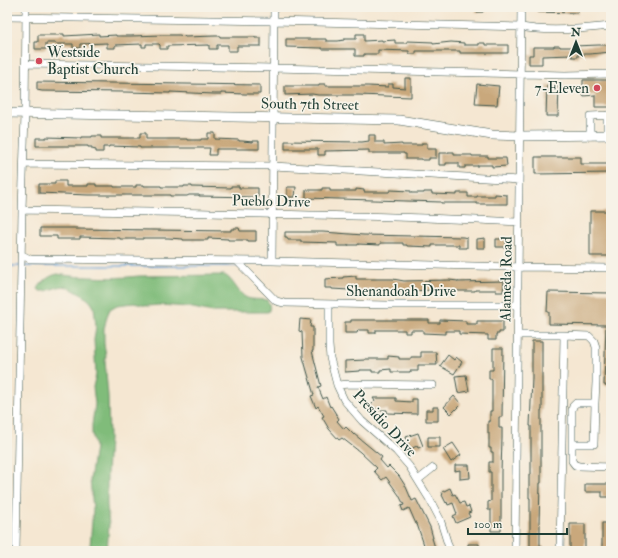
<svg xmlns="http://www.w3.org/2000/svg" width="618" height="558" font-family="'IM FELL Double Pica',serif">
<rect width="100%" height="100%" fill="#f7f3e8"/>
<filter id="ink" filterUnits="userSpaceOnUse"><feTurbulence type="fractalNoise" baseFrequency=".025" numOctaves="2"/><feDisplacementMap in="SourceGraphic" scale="8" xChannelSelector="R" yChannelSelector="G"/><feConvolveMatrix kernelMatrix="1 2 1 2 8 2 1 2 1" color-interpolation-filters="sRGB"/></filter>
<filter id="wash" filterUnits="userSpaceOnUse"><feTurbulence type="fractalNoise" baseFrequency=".012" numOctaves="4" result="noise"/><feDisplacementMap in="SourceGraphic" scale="16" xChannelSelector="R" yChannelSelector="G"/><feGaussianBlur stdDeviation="0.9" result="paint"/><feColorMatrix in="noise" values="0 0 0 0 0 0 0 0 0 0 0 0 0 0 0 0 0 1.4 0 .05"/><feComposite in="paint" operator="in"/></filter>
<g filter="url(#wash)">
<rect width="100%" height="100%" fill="#f5e7d2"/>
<!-- forest -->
<path fill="#80bc7a" stroke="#507c57" d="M58 274C68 276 78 277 89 277 106 278 122 278 139 276L224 275C233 278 237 293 247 298 253 300 260 299 267 300 269 304 271 308 268 312H213L188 307 160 305 147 306 134 303 117 305 110 309 107 316 104 329V344L106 355 105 361 108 396 109 439 107 475V505L109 525 107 551H90V546L93 509 90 480 95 447 92 433V425L95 404 93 387 96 374 94 340 96 326 94 307 90 301 84 296 70 288 64 286 58 287 46 291H40L38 289C41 282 50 275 58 274Z"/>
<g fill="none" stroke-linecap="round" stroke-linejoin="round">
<!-- stream -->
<path stroke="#62a3d5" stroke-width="2" d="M7 266H238"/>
</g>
<g id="blocks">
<!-- building -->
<path fill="#c9a87c" d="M476 7H484L483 12H476Z
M537 7H577L578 13 537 12Z
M59 34H64V36L99 34V36L116 35V36H131L163 35H179L184 36 185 37 215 36H220V37H255V38H261V46H237V51H228V45H217V49H209V45L167 46V49H160V45L159 44H146V47H142V44L115 45V48H107V43L80 44V48H73V44H56V43H46V49H35V42H38V35H59Z
M356 34H364V41L382 40V41L395 40V43H407V41L433 42V44L451 42 464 43V45H479V43H485V45H508V53H460V51H416V54H409V51L378 50V54H364V56H355V49H322V48L286 47V39H326V41H338L344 40V39H356Z
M599 45H611V52L590 54H578V57H572V55L542 56V64H529V55H533V47H554V46H560V47H574V46Z
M405 78H411V97L359 95H318L312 94 285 95V86H319V84H325V86H368L388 87V84H393V87L405 88Z
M583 80H611V107H595V95L583 96Z
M37 82 260 85V94H245L221 93V94H214L170 92V93L124 92 42 91 37 90Z
M477 84 499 86 497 105 475 104Z
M547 85H559L558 116H546Z
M140 133H146V139H187V140H201V139H208V133H215V139L239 140V141H242L253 142V141H259V149H216V155H209L210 148H140V147L109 146V147H103V152H96V150L92 149V147H88V146H36V138H46V137L81 138V137H92V136H101V138H140Z
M369 135H375V142H384V145L402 144V145H422V143H427V149H436V158H429V160H422V159H406V154H404V153H369V150L325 151V155H318V149H285V141L362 142 369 141Z
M448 152H454V155H472V156H488V158H506L507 166 492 167V165H478V166H465V168H459V163H446V165H439V153H448Z
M535 157H581V164H611V173L535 174Z
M55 181H66V186H88V184H96V186H114V187H136V185H144V186H161V187H184V186H192V187L231 188V186H239V188H258V197L199 196V195H189L187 196H170V195H88L39 193V184H55Z
M287 187H296L295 197H287Z
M322 188H330V191H356V189L364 190V192H389L390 190 411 191V193H424V192H432V194L457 195V193H468V197H477V196H495V194L507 195V204H477V203H441V202L306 198V190H322Z
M590 211H611V256H590Z
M40 228H77L76 229 231 231V229H234V228H239L240 231H256V241H248V240H228V239L208 238V240H183V239L168 238H143V239H120V238L80 237V239H57V236H40Z
M285 232H323L363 235 463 237 467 238V248H459V245H432V247L408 246H407V245H403V243H380V245L358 244V245H348V246H337V243L301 242V240H288L287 237H285Z
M485 238V248H477V239Z
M496 239H506V247H496Z
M356 276V279H393L404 281 449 280 458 281V282L504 281 503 292H496V290H475V291H441V290L393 291 385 290V289L349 290 332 289V288H325V279L343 278V277Z
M548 292 611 293V386L604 385 606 325 549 324V312H547Z
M300 319 311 320 310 327H313V351H312L321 386 318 387 323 399 326 397 330 407 331 406 339 419 337 421 344 429 346 427 354 435V434L382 457 380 460 387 468 389 466 399 476 406 487 412 501 416 499 430 527 433 538H432L436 551H425L423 545H424L417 524H416L409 508 403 511 401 506 404 505 399 495 386 477 382 480 374 471 377 468 360 452 342 438 339 440 329 429 322 417 324 416 318 406 316 408 311 396 314 395 303 357 302 332 299 331Z
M351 320H429V323H440V320L466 321V324H477V321H503V332H499V334H496V340H488V335L459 334V331H445V334L423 333V330H411V333H405V330H376V333H369V330H358L357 333H345V322H351Z
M532 341H542V410H541V483H540L539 524H540V546H543V551H530V498H529V474H531V426H530L532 378Z
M493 348H503L502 417H499V428H502V438L501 472V531H491V510H488V502L491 501V472H489V462H493V452H491V448H489V433H488V421H490V411H492V379H489V370H493Z
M421 352H436L437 365H418V371H410V372H391V369L380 370V372H372V370H360V371L345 372V361L365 360V359H388V356L399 357V359H411V357H421Z
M448 355 454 360 456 357 462 362 454 374 440 366Z
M466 375 469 391 458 393 455 376Z
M454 396 461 404 451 414 444 407Z
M373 398H396V401L412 402V399H417V414L387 413V410H378V409H367L375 401Z
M433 407H438V421H426V410H433Z
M418 433 423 446 418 448 417 446 410 449 406 437Z
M428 437H440V447H428Z
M453 443 461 455 451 462 443 449Z
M455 465H469L470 478 460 479V470L455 471Z
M585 484H611V497H602V492H585Z
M450 488 453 495 455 494 460 503 464 502 466 507 469 506 471 512 468 513 470 517 456 523 453 516 457 514 453 503 448 505 447 502 446 503 442 495 443 494 442 492Z
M602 523H611V551H602Z
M570 524H585V551H570Z
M468 544H479V551H468Z"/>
</g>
</g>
<g filter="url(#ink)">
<use href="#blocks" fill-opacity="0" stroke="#3f564c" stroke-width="1"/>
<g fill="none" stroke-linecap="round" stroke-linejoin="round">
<defs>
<path id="minor" d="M7 17 273 21 521 27C547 32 584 29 611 26
M26 64 273 68 565 75 611 74
M607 115V135
M590 136V116L611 115
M24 164 273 166 519 180
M22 210C188 213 354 214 519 222
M22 255 30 259 272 261 519 267 611 268
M237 261 276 301 284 303 388 305H518
M272 261 274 7
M329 304V345L330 358 337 385 344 400 362 421 396 451 409 466 430 500 440 519 450 551
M518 335H564L560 551
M564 335 589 336 594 341 596 347V382L595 403H576L573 406 572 410V461L575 465 579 466 611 467
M337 385 350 384 433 385
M572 444H594L595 403
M418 480 433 468
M16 551 22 210 25 114 26 7
M515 551 521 7"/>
<path id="major" d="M7 113 399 120 492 135 520 136 611 135"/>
</defs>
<!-- minor casing -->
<use href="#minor" stroke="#3f564c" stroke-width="8"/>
<!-- major casing -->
<use href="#major" stroke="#3f564c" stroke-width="10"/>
<!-- path -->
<path stroke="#3f564c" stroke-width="1" stroke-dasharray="1 3" stroke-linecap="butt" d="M7 315 12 321"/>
<!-- minor -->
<use href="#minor" stroke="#fff" stroke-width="7"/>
<!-- major -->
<use href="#major" stroke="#fff" stroke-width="9"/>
</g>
</g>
<!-- markers -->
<g fill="#d1495b" stroke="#f7f3e8" stroke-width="1.5">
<circle cx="39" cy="61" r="4"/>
<circle cx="597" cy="88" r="4"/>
</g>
<g text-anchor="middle" stroke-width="3.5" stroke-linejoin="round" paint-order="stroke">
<!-- poi labels -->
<g font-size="15" fill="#1f3d34" stroke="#f7f3e8" text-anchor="start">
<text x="47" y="57">Westside<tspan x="47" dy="17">Baptist Church</tspan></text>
<text x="589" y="93" text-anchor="end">7-Eleven</text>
</g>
<!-- street labels -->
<g font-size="15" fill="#1f3d34" stroke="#f7f3e8">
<text transform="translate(310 104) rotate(1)" y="5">South 7th Street</text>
<text transform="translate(271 201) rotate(1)" y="5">Pueblo Drive</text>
<text transform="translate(506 279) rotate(-89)" y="5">Alameda Road</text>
<text x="401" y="296">Shenandoah Drive</text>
<text transform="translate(385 423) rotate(47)" y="5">Presidio Drive</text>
</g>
</g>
<!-- margin -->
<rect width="618" height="558" fill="none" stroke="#f7f3e8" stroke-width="24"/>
<!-- north arrow -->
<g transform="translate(576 42)" stroke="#f7f3e8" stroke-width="3" paint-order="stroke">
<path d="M0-3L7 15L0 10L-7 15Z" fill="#1f3d34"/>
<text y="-6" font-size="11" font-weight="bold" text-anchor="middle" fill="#1f3d34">N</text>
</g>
<!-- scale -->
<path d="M468 528v6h99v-6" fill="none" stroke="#1f3d34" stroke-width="2"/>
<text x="474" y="528" font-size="12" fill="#1f3d34" stroke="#f7f3e8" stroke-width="3" paint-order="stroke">100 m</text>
</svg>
